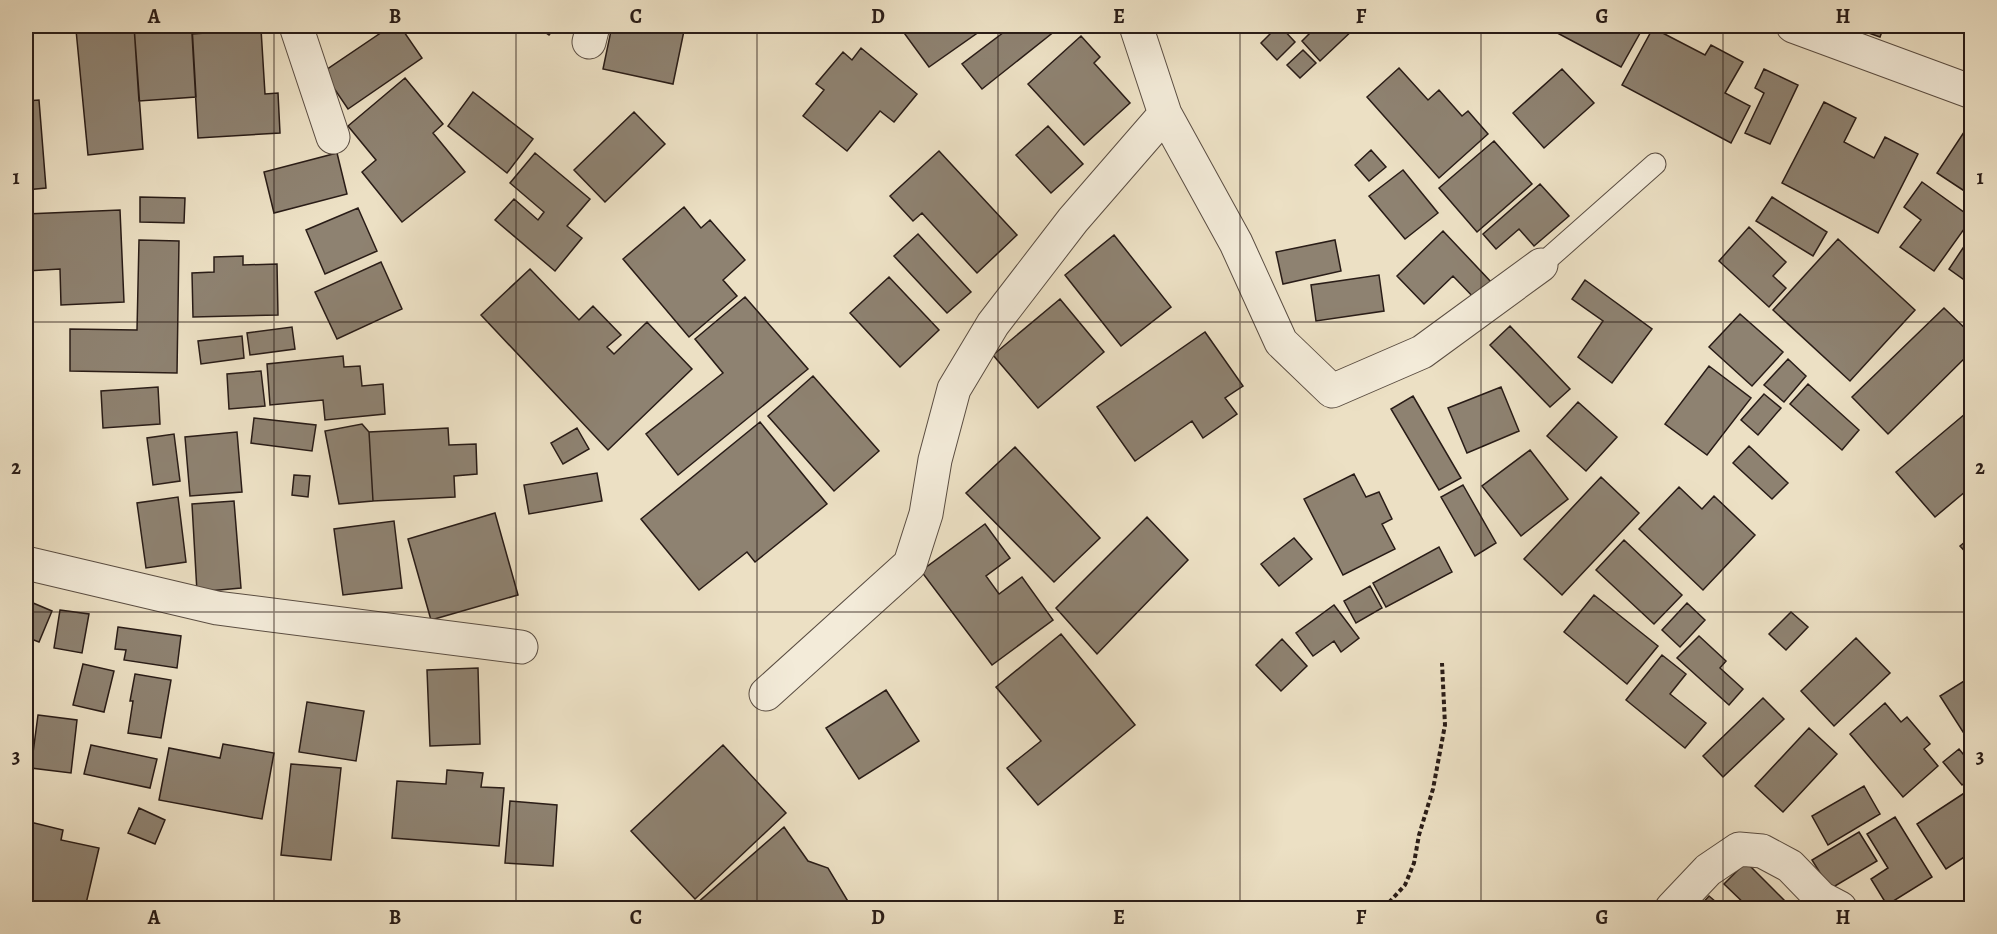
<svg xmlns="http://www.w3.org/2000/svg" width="1997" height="934" font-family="Alegreya,serif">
<rect width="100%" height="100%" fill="#ece0c4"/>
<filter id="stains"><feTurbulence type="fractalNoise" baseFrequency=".00333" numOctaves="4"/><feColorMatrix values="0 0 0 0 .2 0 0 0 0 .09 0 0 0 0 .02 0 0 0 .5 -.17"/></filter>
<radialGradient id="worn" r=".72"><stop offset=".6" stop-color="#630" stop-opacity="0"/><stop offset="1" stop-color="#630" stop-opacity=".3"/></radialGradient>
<!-- building -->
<path fill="#8e8271" stroke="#291c17" stroke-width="1.5" d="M108 26H134L143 149 88 155 76 30Z
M134 26H192L196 97 139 101Z
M391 26H400L422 58 348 109 323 72Z
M536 26H556L549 35Z
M612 26H685L673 84 603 69Z
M899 26H981L983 29 929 67Z
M1012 26H1059L1060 27 982 89 962 64Z
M1278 26H1280L1295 42 1277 60 1261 43Z
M1317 26H1355L1356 27 1320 61 1302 41Z
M1550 26H1644L1621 67 1548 28Z
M1849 26H1884L1880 37Z
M1653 28 1705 55 1711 45 1743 62 1725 93 1750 106 1731 143 1622 85Z
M261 29 265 94 278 93 280 133 198 138 192 34Z
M1081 36 1100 57 1094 63 1130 103 1084 145 1028 84Z
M861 48 917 94 894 122 880 111 847 151 803 116 824 90 816 84 843 52 852 60Z
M1303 50 1316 63 1300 78 1287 65Z
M1399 68 1428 100 1439 90 1462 116 1468 111 1488 134 1439 178 1367 97Z
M1562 69 1594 103 1544 148 1513 113Z
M1764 69 1798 85 1770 144 1745 133 1764 93 1755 88Z
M405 78 443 124 433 133 465 172 402 222 362 172 376 160 348 126Z
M473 92 533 139 507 173 448 126Z
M39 100 46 188 26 190V101Z
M1824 102 1856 118 1844 142 1874 158 1885 137 1918 154 1878 233 1782 183Z
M634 112 665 144 605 202 574 170Z
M1048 126 1083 164 1051 193 1016 155Z
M1968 126 1972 129V196L1937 173Z
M1494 141 1532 184 1477 232 1439 188Z
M1371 150 1386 167 1369 181 1355 165Z
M939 151 1017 235 977 273 922 213 913 221 890 196Z
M337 153 347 194 274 213 264 172Z
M535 153 590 199 567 226 582 238 555 271 495 220 514 199 538 220 544 212 510 183Z
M1403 170 1438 213 1405 239 1369 196Z
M1922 182 1972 218 1934 271 1900 247 1921 220 1904 207Z
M1540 184 1569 216 1534 246 1519 229 1496 249 1483 234Z
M140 197 185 198 184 223 140 222Z
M1772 197 1827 232 1813 256 1756 221Z
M684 207 701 228 710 220 745 260 723 280 737 296 689 337 623 259Z
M358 208 377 251 325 274 306 230Z
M120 210 124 302 61 305 60 269 27 271 26 214Z
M1749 227 1786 262 1773 276 1786 288 1769 307 1719 261Z
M1443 231 1493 284 1477 301 1453 276 1424 304 1397 276Z
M918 234 971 292 947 313 894 256Z
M1114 235 1171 307 1121 346 1065 275Z
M1838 239 1915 310 1850 381 1773 310Z
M139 240 179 241 177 373 70 371V329L137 330Z
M1335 240 1341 271 1283 284 1276 252Z
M1967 242 1972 245V282L1970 284 1949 269Z
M243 256V265L277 264 278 315 193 317 192 273 214 272V257Z
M381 262 402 309 337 339 315 292Z
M530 269 579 320 593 306 621 335 607 347 614 354 647 322 692 369 608 450 481 315Z
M1379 275 1384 311 1316 321 1311 285Z
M889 277 939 330 900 367 850 313Z
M1585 280 1652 329 1612 383 1578 357 1603 321 1572 299Z
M745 297 808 369 678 475 646 434 723 373 695 339Z
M1060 299 1104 352 1038 408 993 355Z
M1944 308 1972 335V351L1888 434 1852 397Z
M1740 314 1783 352 1752 386 1709 347Z
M1510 326 1570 389 1550 407 1490 345Z
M292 327 295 349 250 355 247 333Z
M1205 332 1243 386 1225 398 1237 414 1203 438 1192 421 1135 461 1097 407Z
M242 336 244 358 201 364 198 341Z
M343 356 344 367 360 366 362 386 383 384 385 414 325 420 323 400 270 405 267 364Z
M1788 359 1806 376 1784 402 1764 385Z
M1709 366 1751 398 1707 455 1665 424Z
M261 371 265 406 229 409 227 374Z
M813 376 879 451 834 491 768 416Z
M1808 384 1859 430 1842 450 1790 404Z
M158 387 160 424 103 428 101 391Z
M1501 387 1519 431 1467 453 1448 408Z
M1764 394 1781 408 1758 435 1741 420Z
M1413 396 1461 478 1439 490 1391 409Z
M1578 402 1617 437 1586 471 1547 436Z
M1972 408V486L1935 517 1896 472Z
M254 418 316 425 312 451 251 443Z
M760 422 827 504 755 562 747 552 699 590 641 519Z
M362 424 369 432 373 501 339 504 325 431Z
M448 428 449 445 476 444 477 474 454 476 455 497 373 501 369 432Z
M577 428 589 449 563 464 551 443Z
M237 432 242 492 190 496 185 437Z
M174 434 180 481 153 485 147 438Z
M1749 446 1788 483 1772 499 1733 463Z
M1015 447 1100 538 1054 582 966 493Z
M1530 450 1568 499 1521 536 1482 486Z
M597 473 602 501 529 514 524 485Z
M1354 474 1366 497 1379 492 1392 519 1382 524 1395 549 1343 575 1304 499Z
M294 475 310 476 308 497 292 495Z
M1601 477 1639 513 1562 595 1524 559Z
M1463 485 1496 543 1475 556 1441 497Z
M1679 487 1702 509 1714 496 1755 535 1703 590 1639 529Z
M178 497 186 562 146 568 137 503Z
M234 501 241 588 197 592 192 504Z
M495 513 518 595 431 620 408 539Z
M1147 517 1188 560 1097 654 1056 608Z
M394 521 402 588 343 595 334 529Z
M985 524 1010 558 986 576 999 594 1022 577 1053 620 992 665 921 571Z
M1972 536V559L1960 546Z
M1294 538 1312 559 1279 586 1261 564Z
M1624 540 1682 595 1654 624 1596 570Z
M1439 547 1452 572 1386 607 1373 583Z
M1370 586 1382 608 1356 623 1344 601Z
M1594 595 1658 646 1627 684 1564 632Z
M26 600 52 611 39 642 26 637Z
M1687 603 1705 620 1680 647 1662 630Z
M1334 605 1359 638 1341 652 1334 641 1313 656 1296 633Z
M60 610 89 614 82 653 54 648Z
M1791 612 1808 627 1786 650 1769 634Z
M118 627 181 636 177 668 124 660 126 650 115 649Z
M1061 634 1135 725 1038 805 1007 768 1041 741 996 687Z
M1699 636 1726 661 1720 668 1743 689 1729 705 1677 658Z
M1856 638 1890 673 1834 726 1801 691Z
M1282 639 1307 666 1281 691 1256 665Z
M1662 655 1686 674 1670 694 1706 723 1685 748 1626 700Z
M83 664 114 671 104 712 73 705Z
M478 668 480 744 430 746 427 670Z
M135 674 171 680 161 738 128 733 133 701H130Z
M1972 676V746L1940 696Z
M886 690 919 741 859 779 826 728Z
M1763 698 1784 719 1723 777 1703 756Z
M307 702 364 711 356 761 299 752Z
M1885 703 1901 722 1907 717 1930 744 1924 749 1938 766 1903 797 1850 734Z
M38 715 77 720 71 773 31 768Z
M1809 728 1837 754 1783 812 1755 786Z
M223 744 274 753 262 819 159 800 169 748 220 758Z
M91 745 157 759 150 788 84 774Z
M723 745 786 813 695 899 631 831Z
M1959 749 1972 765V777L1962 785 1943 762Z
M291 764 341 768 331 860 281 855Z
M447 770 483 773 481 787 504 788 499 846 392 838 397 781 446 784Z
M1864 786 1880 814 1828 845 1812 816Z
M1972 788V852L1946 869 1917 824Z
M510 801 557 805 553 866 505 863Z
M139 808 165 820 155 844 128 833Z
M1895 817 1932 877 1887 905 1871 879 1888 868 1867 834Z
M26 821 63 830 61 840 99 848 85 908H26Z
M784 827 808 861 828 868 852 908H697L695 905Z
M1859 832 1877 861 1830 889 1812 860Z
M1746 862 1790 906 1788 908H1749L1724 884Z
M1709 896 1723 908H1698Z"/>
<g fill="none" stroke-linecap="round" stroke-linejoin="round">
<defs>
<path id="service" d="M1541 265 1655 164"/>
<path id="minor" d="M296 26 333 137
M1136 26 1165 114 1236 243 1281 342 1332 391 1422 352 1541 265
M1793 26 1972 92
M589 42 593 26
M26 563 217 608 521 647
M766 694 910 564 926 514 935 460 954 389 993 324 1073 220 1165 114
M1672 908 1708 870 1739 849 1762 851 1790 866 1821 898 1840 908"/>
</defs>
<!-- service casing -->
<use href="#service" stroke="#5a4d42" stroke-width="23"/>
<!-- minor casing -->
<use href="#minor" stroke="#5a4d42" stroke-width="35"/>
<!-- path -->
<path stroke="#291c17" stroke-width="4" stroke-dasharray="4.5 3" stroke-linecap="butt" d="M1384 908 1405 885 1414 863 1419 835 1433 789 1445 725 1442 663"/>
<!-- service -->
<use href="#service" stroke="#f3ebd9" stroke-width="21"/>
<!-- minor -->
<use href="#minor" stroke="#f3ebd9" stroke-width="33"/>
</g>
<!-- grid -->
<path fill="none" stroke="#291c17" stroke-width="1.5" stroke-opacity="0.55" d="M274 26V908M516 26V908M757 26V908M998 26V908M1240 26V908M1481 26V908M1723 26V908M26 322H1972M26 612H1972"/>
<!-- margin -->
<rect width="1997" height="934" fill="none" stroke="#ece0c4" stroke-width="66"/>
<rect x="33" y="33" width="1931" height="868" fill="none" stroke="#291c17" stroke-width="2"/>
<g font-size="20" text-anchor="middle" font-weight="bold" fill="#291c17">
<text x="154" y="23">A</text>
<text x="395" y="23">B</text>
<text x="636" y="23">C</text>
<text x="878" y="23">D</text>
<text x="1119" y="23">E</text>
<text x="1361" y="23">F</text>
<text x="1602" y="23">G</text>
<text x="1843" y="23">H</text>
<text x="16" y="184">1</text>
<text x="1980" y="184">1</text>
<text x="16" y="474">2</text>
<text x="1980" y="474">2</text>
<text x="16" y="763">3</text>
<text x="1980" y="763">3</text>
<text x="154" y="924">A</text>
<text x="395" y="924">B</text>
<text x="636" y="924">C</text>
<text x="878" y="924">D</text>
<text x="1119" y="924">E</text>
<text x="1361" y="924">F</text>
<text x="1602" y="924">G</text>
<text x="1843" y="924">H</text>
</g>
<rect width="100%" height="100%" filter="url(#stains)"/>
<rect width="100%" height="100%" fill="url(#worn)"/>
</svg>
